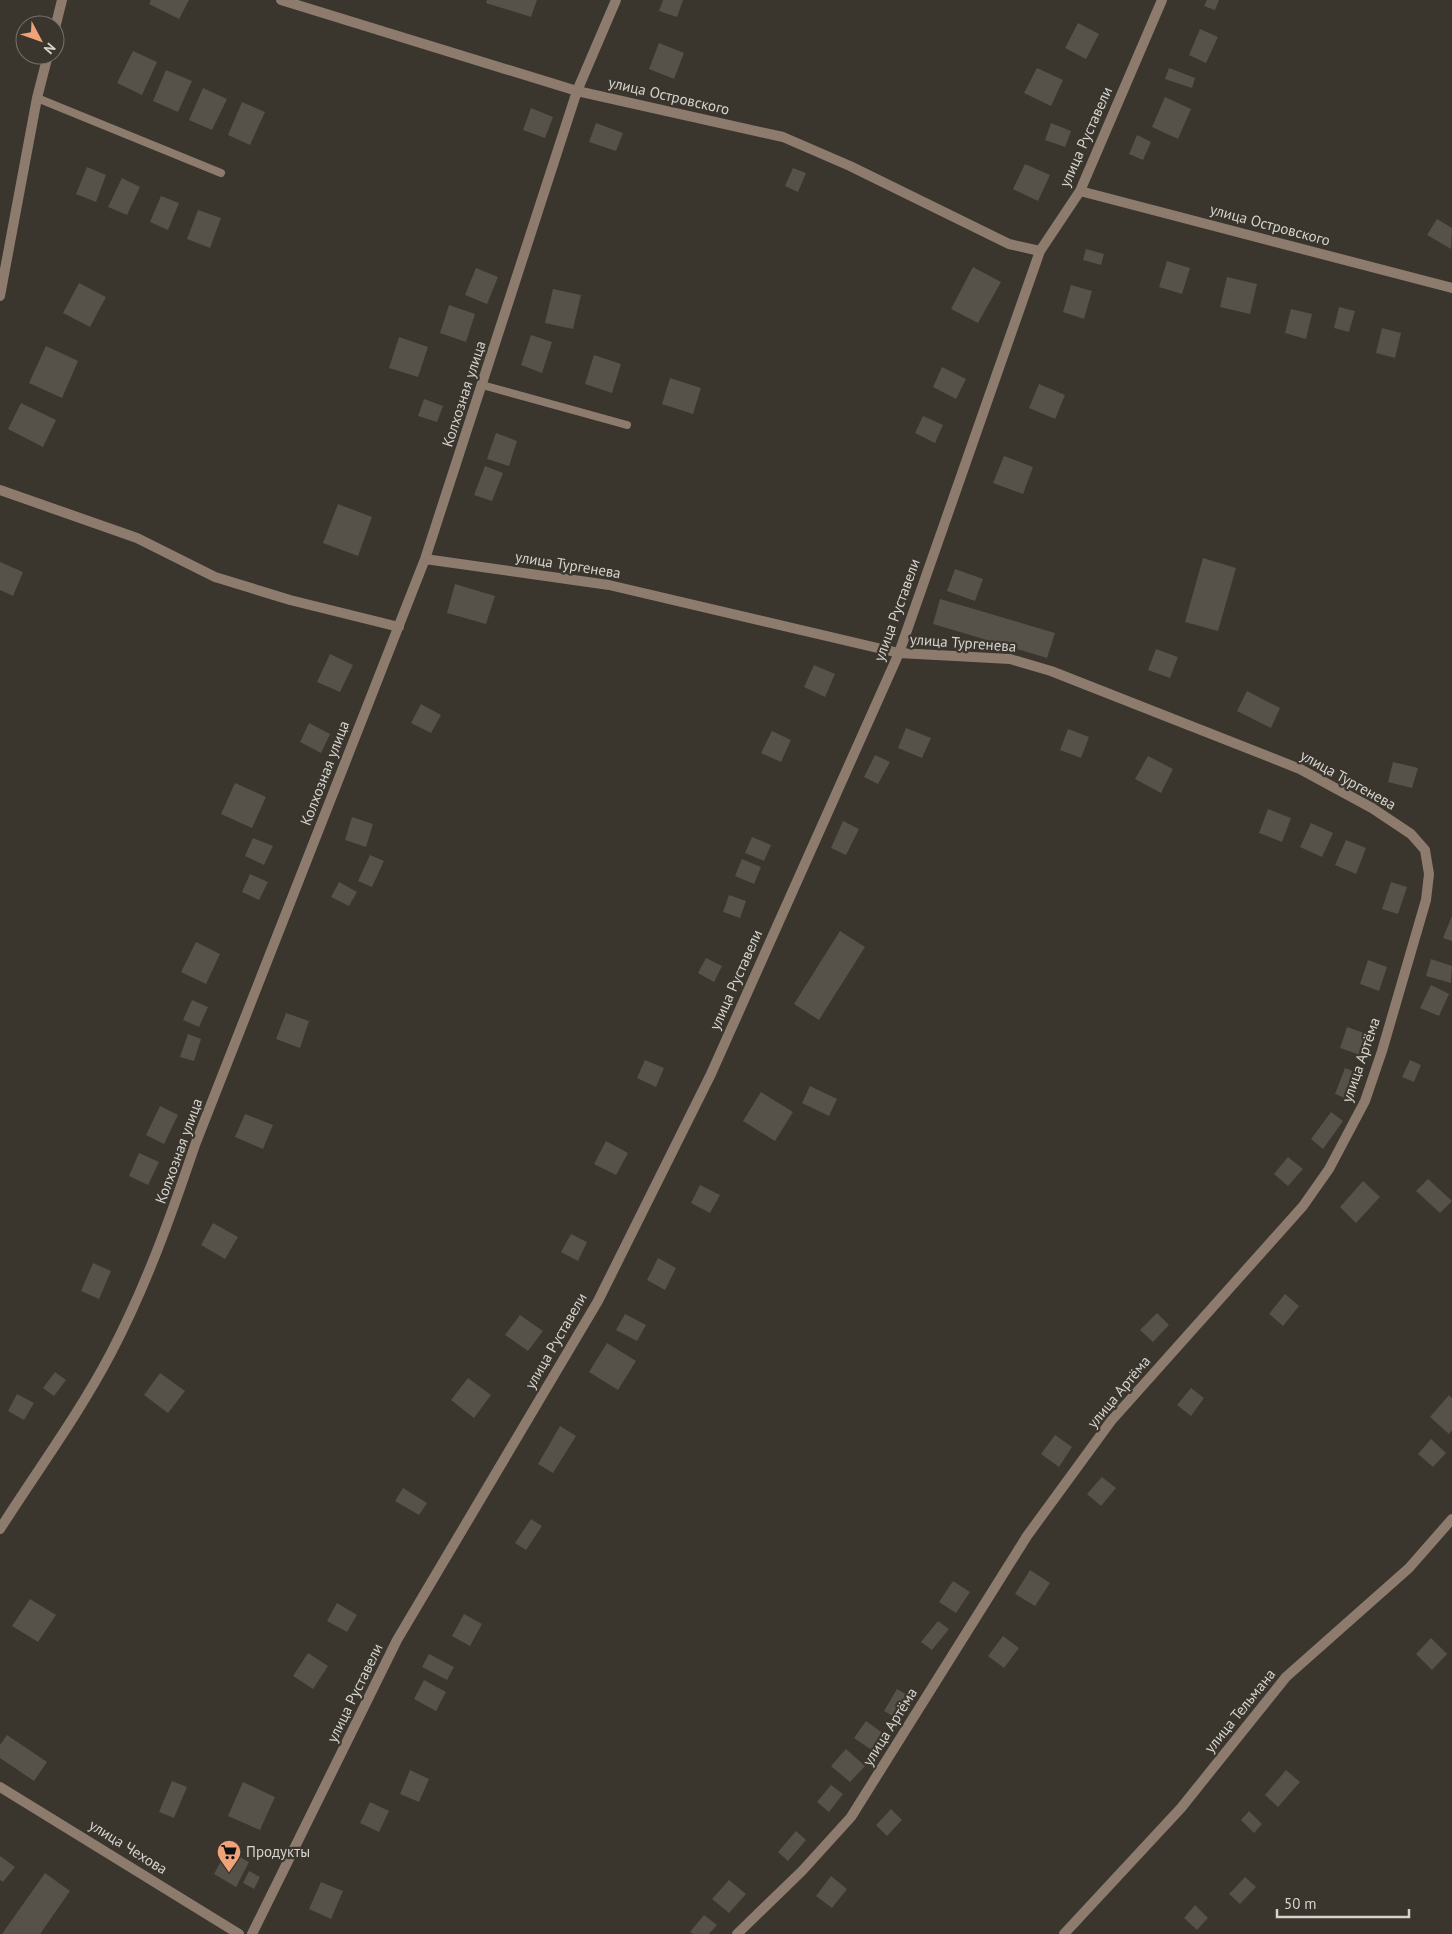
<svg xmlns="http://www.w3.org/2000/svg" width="1452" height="1934" font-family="'PT Sans',sans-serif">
<rect width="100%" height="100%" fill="#3a352d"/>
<!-- building -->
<path fill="#565149" d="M151 0H189L179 19 149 4Z
M487 0H537L531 17 486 3Z
M663 0H683L677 17 659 11Z
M1207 0H1219L1215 10 1204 6Z
M1078 23 1099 34 1086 59 1065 48Z
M1200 29 1218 37 1206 63 1189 55Z
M659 43 684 53 674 79 649 69Z
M133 51 157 62 142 95 117 83Z
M1037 68 1063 80 1051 106 1024 93Z
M1169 68 1195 78 1192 88 1165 79Z
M166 70 192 81 178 112 153 101Z
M203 88 227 99 212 130 189 120Z
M1165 97 1191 109 1178 139 1152 127Z
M242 102 265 112 250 145 228 135Z
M531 108 553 117 545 138 523 130Z
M596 123 623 133 616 151 589 142Z
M1051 123 1071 131 1065 147 1045 140Z
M1137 135 1151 142 1143 160 1129 154Z
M1025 164 1050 175 1038 201 1013 189Z
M87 167 106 175 96 202 76 194Z
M793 168 806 173 798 192 785 186Z
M122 178 140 187 127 215 108 207Z
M161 196 179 203 168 230 150 222Z
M198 210 221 218 210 248 187 239Z
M1437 219 1452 228 1451 249 1427 235Z
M1086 249 1104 254 1101 265 1083 260Z
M1167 261 1190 268 1182 294 1159 287Z
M973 267 1001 282 978 323 951 309Z
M476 268 498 277 487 304 465 295Z
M1227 277 1257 284 1250 314 1220 307Z
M79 283 106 297 90 327 63 313Z
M1071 285 1092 291 1084 319 1063 312Z
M553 289 581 295 573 329 545 323Z
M449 305 475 314 466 342 440 333Z
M1339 307 1355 311 1349 332 1334 328Z
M1291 309 1312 314 1306 339 1285 333Z
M1382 328 1401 333 1395 358 1376 353Z
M531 335 552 342 542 373 521 365Z
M399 337 428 347 418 377 389 368Z
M46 346 78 361 62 398 29 383Z
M594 355 621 364 612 393 585 384Z
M942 367 966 379 956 399 933 387Z
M670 378 701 388 693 414 662 404Z
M1039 384 1065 395 1055 419 1029 408Z
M424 399 443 406 437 422 418 416Z
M21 403 56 420 43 447 8 429Z
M923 416 943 425 935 443 915 433Z
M496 433 517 441 509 466 487 459Z
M1004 456 1033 467 1023 494 993 483Z
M485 466 503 473 492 501 474 495Z
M338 504 372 517 358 556 323 543Z
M1203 558 1236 568 1218 631 1185 622Z
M0 562 23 572 13 596 0 590Z
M955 569 983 579 975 601 947 591Z
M455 584 495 596 486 624 447 613Z
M940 599 1055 633 1047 658 933 624Z
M1156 649 1178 657 1170 678 1148 670Z
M330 654 353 665 340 692 317 682Z
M814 665 835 674 825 697 804 687Z
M1247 691 1280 708 1271 728 1237 711Z
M421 704 441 715 431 733 411 723Z
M309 723 330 734 321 753 300 742Z
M906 728 931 738 922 758 898 748Z
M1068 729 1089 737 1081 758 1060 750Z
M772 731 791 740 781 762 761 753Z
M875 755 890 762 878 784 864 777Z
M1148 756 1173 769 1161 793 1135 779Z
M1393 762 1418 768 1412 788 1388 782Z
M235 783 266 797 252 828 221 814Z
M1268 809 1291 818 1282 842 1259 833Z
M352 817 373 824 366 847 345 840Z
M843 821 859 829 846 855 831 848Z
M1311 823 1333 833 1322 857 1300 847Z
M752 837 771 845 764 861 745 853Z
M253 838 273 846 264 865 245 856Z
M1346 840 1366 848 1356 874 1335 865Z
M370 855 384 861 372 887 358 881Z
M742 859 761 867 754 884 735 876Z
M250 874 268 882 259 900 242 892Z
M339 882 357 892 349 906 331 897Z
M1391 882 1407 887 1398 914 1382 909Z
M729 895 746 901 740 918 723 912Z
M1452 916V941L1443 938Z
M840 931 865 947 819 1020 794 1004Z
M196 942 220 954 206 984 181 972Z
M706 958 722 966 714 982 698 973Z
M1431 959 1452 966 1451 983 1426 976Z
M1368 960 1387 967 1379 991 1360 984Z
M1431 985 1449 994 1439 1016 1420 1008Z
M192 1000 208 1007 199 1027 183 1020Z
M286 1013 309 1021 300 1048 276 1039Z
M1347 1027 1373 1036 1366 1057 1340 1048Z
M188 1034 201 1039 194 1061 180 1057Z
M645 1060 664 1068 656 1087 637 1078Z
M1410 1060 1421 1065 1414 1082 1402 1077Z
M1345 1068 1360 1074 1350 1100 1335 1094Z
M810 1086 837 1099 829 1116 802 1103Z
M761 1092 793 1112 775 1141 743 1121Z
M160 1106 178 1115 164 1144 146 1135Z
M1331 1112 1343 1121 1323 1149 1311 1139Z
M245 1114 273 1125 263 1149 235 1137Z
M606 1141 628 1153 616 1175 594 1164Z
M139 1153 159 1162 148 1185 129 1176Z
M1288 1157 1303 1169 1288 1186 1274 1174Z
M1428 1179 1452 1201 1440 1213 1416 1191Z
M1363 1181 1380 1197 1356 1223 1340 1207Z
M700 1185 720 1195 710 1213 691 1203Z
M213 1223 238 1237 225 1259 201 1245Z
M571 1234 587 1242 578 1261 561 1252Z
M658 1258 676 1268 665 1290 647 1280Z
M93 1263 111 1271 99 1299 81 1291Z
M1285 1294 1299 1306 1283 1326 1269 1314Z
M1157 1313 1169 1325 1153 1342 1140 1330Z
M625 1314 646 1325 637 1341 616 1330Z
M520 1315 543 1331 528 1351 505 1335Z
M607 1343 636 1361 618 1390 589 1372Z
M55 1372 66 1380 54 1396 43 1388Z
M160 1373 185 1391 168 1413 144 1395Z
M468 1378 491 1395 474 1418 451 1400Z
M1191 1388 1204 1398 1191 1416 1177 1405Z
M17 1394 34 1403 24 1420 8 1411Z
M1449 1395 1452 1398V1430L1449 1434 1430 1417Z
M560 1426 576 1436 553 1473 538 1464Z
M1055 1435 1072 1447 1059 1467 1041 1454Z
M1431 1439 1446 1453 1433 1467 1418 1454Z
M1102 1477 1116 1488 1101 1506 1087 1494Z
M403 1488 427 1503 419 1515 395 1501Z
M531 1519 542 1526 526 1550 515 1543Z
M1030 1570 1050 1583 1035 1606 1015 1594Z
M953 1581 970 1592 956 1613 939 1602Z
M30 1599 56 1615 38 1642 12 1626Z
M337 1603 357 1615 347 1632 327 1621Z
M464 1614 482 1624 470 1646 452 1636Z
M938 1621 949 1629 932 1650 921 1642Z
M1003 1636 1019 1648 1004 1668 988 1656Z
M1431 1638 1447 1654 1432 1670 1416 1654Z
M308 1653 328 1666 313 1689 293 1676Z
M429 1654 454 1667 447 1680 422 1667Z
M424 1680 446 1692 436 1711 414 1699Z
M897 1689 909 1696 896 1718 884 1711Z
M866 1721 884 1734 873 1751 854 1738Z
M7 1735 47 1762 34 1781 0 1758V1745Z
M846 1749 865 1766 850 1782 831 1766Z
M410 1770 429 1779 419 1802 400 1794Z
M1286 1770 1300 1782 1278 1807 1265 1795Z
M172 1781 187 1787 174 1818 159 1812Z
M243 1782 275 1797 260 1830 228 1816Z
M831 1785 843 1794 829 1812 817 1802Z
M370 1802 389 1811 379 1832 360 1823Z
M891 1809 902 1820 887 1836 876 1825Z
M1249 1811 1262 1824 1254 1833 1241 1820Z
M796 1831 806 1840 788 1861 778 1852Z
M227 1850 249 1862 236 1887 214 1874Z
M0 1856 15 1867 3 1882 0 1880Z
M249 1871 260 1877 254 1889 243 1883Z
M45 1873 70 1891 40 1934H2Z
M831 1876 847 1889 832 1908 816 1896Z
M1245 1877 1256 1887 1240 1904 1229 1894Z
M729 1880 746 1894 729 1913 712 1899Z
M321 1882 343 1891 331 1919 309 1909Z
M1195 1905 1208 1918 1197 1930 1184 1918Z
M704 1915 717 1925 709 1934H693L690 1932Z"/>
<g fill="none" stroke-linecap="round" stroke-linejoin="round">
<!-- service -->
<path stroke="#8d7b6e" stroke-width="8" d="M37 98 221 173
M482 385 627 425"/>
<!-- minor -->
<path stroke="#8d7b6e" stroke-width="10" d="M281 0 577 91 783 137 850 166 1009 244 1040 251
M55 28 62 0
M1080 191 1452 288
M0 296 37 98 48 55
M0 490 137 538 215 577 290 600 399 627
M425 559 609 585 899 653 1010 659 1051 671 1300 769 1372 808 1411 834 1425 850 1429 874 1426 900 1382 1051 1365 1101 1329 1169 1303 1206 1111 1421 1027 1536 851 1817 802 1871 737 1934
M0 1529C37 1471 79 1414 111 1353 146 1286 171 1216 195 1145L425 559 577 91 616 0
M0 1787 239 1934
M252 1934 397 1640 598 1301 711 1074 899 653 1040 251 1080 191 1162 0
M1064 1934 1181 1808 1286 1677 1409 1568 1452 1519"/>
</g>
<!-- icons -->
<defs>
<symbol id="supermarket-pin" viewBox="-11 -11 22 30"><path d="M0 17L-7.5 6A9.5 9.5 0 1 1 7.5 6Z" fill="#f0a279" stroke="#3a352d"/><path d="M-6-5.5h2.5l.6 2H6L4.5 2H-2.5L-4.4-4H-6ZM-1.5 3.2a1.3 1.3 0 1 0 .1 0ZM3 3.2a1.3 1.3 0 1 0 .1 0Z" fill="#111"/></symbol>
</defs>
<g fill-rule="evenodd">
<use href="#supermarket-pin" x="215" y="1838" width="28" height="38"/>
</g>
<g text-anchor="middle" stroke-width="4.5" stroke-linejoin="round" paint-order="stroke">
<!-- street labels -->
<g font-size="15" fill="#d6d3ce" stroke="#3a352d">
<text transform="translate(669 96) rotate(13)" y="5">улица Островского</text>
<text transform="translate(1086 137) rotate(-66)" y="5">улица Руставели</text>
<text transform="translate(1270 225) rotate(15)" y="5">улица Островского</text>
<text transform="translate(464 394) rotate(-72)" y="5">Колхозная улица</text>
<text transform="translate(568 565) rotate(9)" y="5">улица Тургенева</text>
<text transform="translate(897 610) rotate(-70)" y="5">улица Руставели</text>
<text transform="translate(963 643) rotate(4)" y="5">улица Тургенева</text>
<text transform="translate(325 773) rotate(-69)" y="5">Колхозная улица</text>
<text transform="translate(1348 780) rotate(29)" y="5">улица Тургенева</text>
<text transform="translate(736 980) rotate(-66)" y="5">улица Руставели</text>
<text transform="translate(1361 1060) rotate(-71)" y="5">улица Артёма</text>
<text transform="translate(179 1151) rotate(-70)" y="5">Колхозная улица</text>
<text transform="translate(556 1341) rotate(-60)" y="5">улица Руставели</text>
<text transform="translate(1119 1392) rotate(-50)" y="5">улица Артёма</text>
<text transform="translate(355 1693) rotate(-64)" y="5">улица Руставели</text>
<text transform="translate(1240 1711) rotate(-51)" y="5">улица Тельмана</text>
<text transform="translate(890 1727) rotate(-58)" y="5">улица Артёма</text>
<text transform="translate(128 1847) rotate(32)" y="5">улица Чехова</text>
</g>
<!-- poi labels -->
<g font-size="15" fill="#d6d3ce" stroke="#3a352d" text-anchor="start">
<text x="246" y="1857">Продукты</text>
</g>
</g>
<!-- north arrow -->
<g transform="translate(40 40) rotate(131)"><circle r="24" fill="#3a352d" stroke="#78746d"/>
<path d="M0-4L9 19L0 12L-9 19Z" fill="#f0a279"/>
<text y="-8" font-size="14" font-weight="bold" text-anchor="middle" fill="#d6d3ce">N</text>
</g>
<!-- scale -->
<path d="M1277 1909v8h132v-8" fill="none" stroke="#d6d3ce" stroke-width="2.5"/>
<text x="1284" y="1909" font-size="15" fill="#d6d3ce" stroke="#3a352d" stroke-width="4" paint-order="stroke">50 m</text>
</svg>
